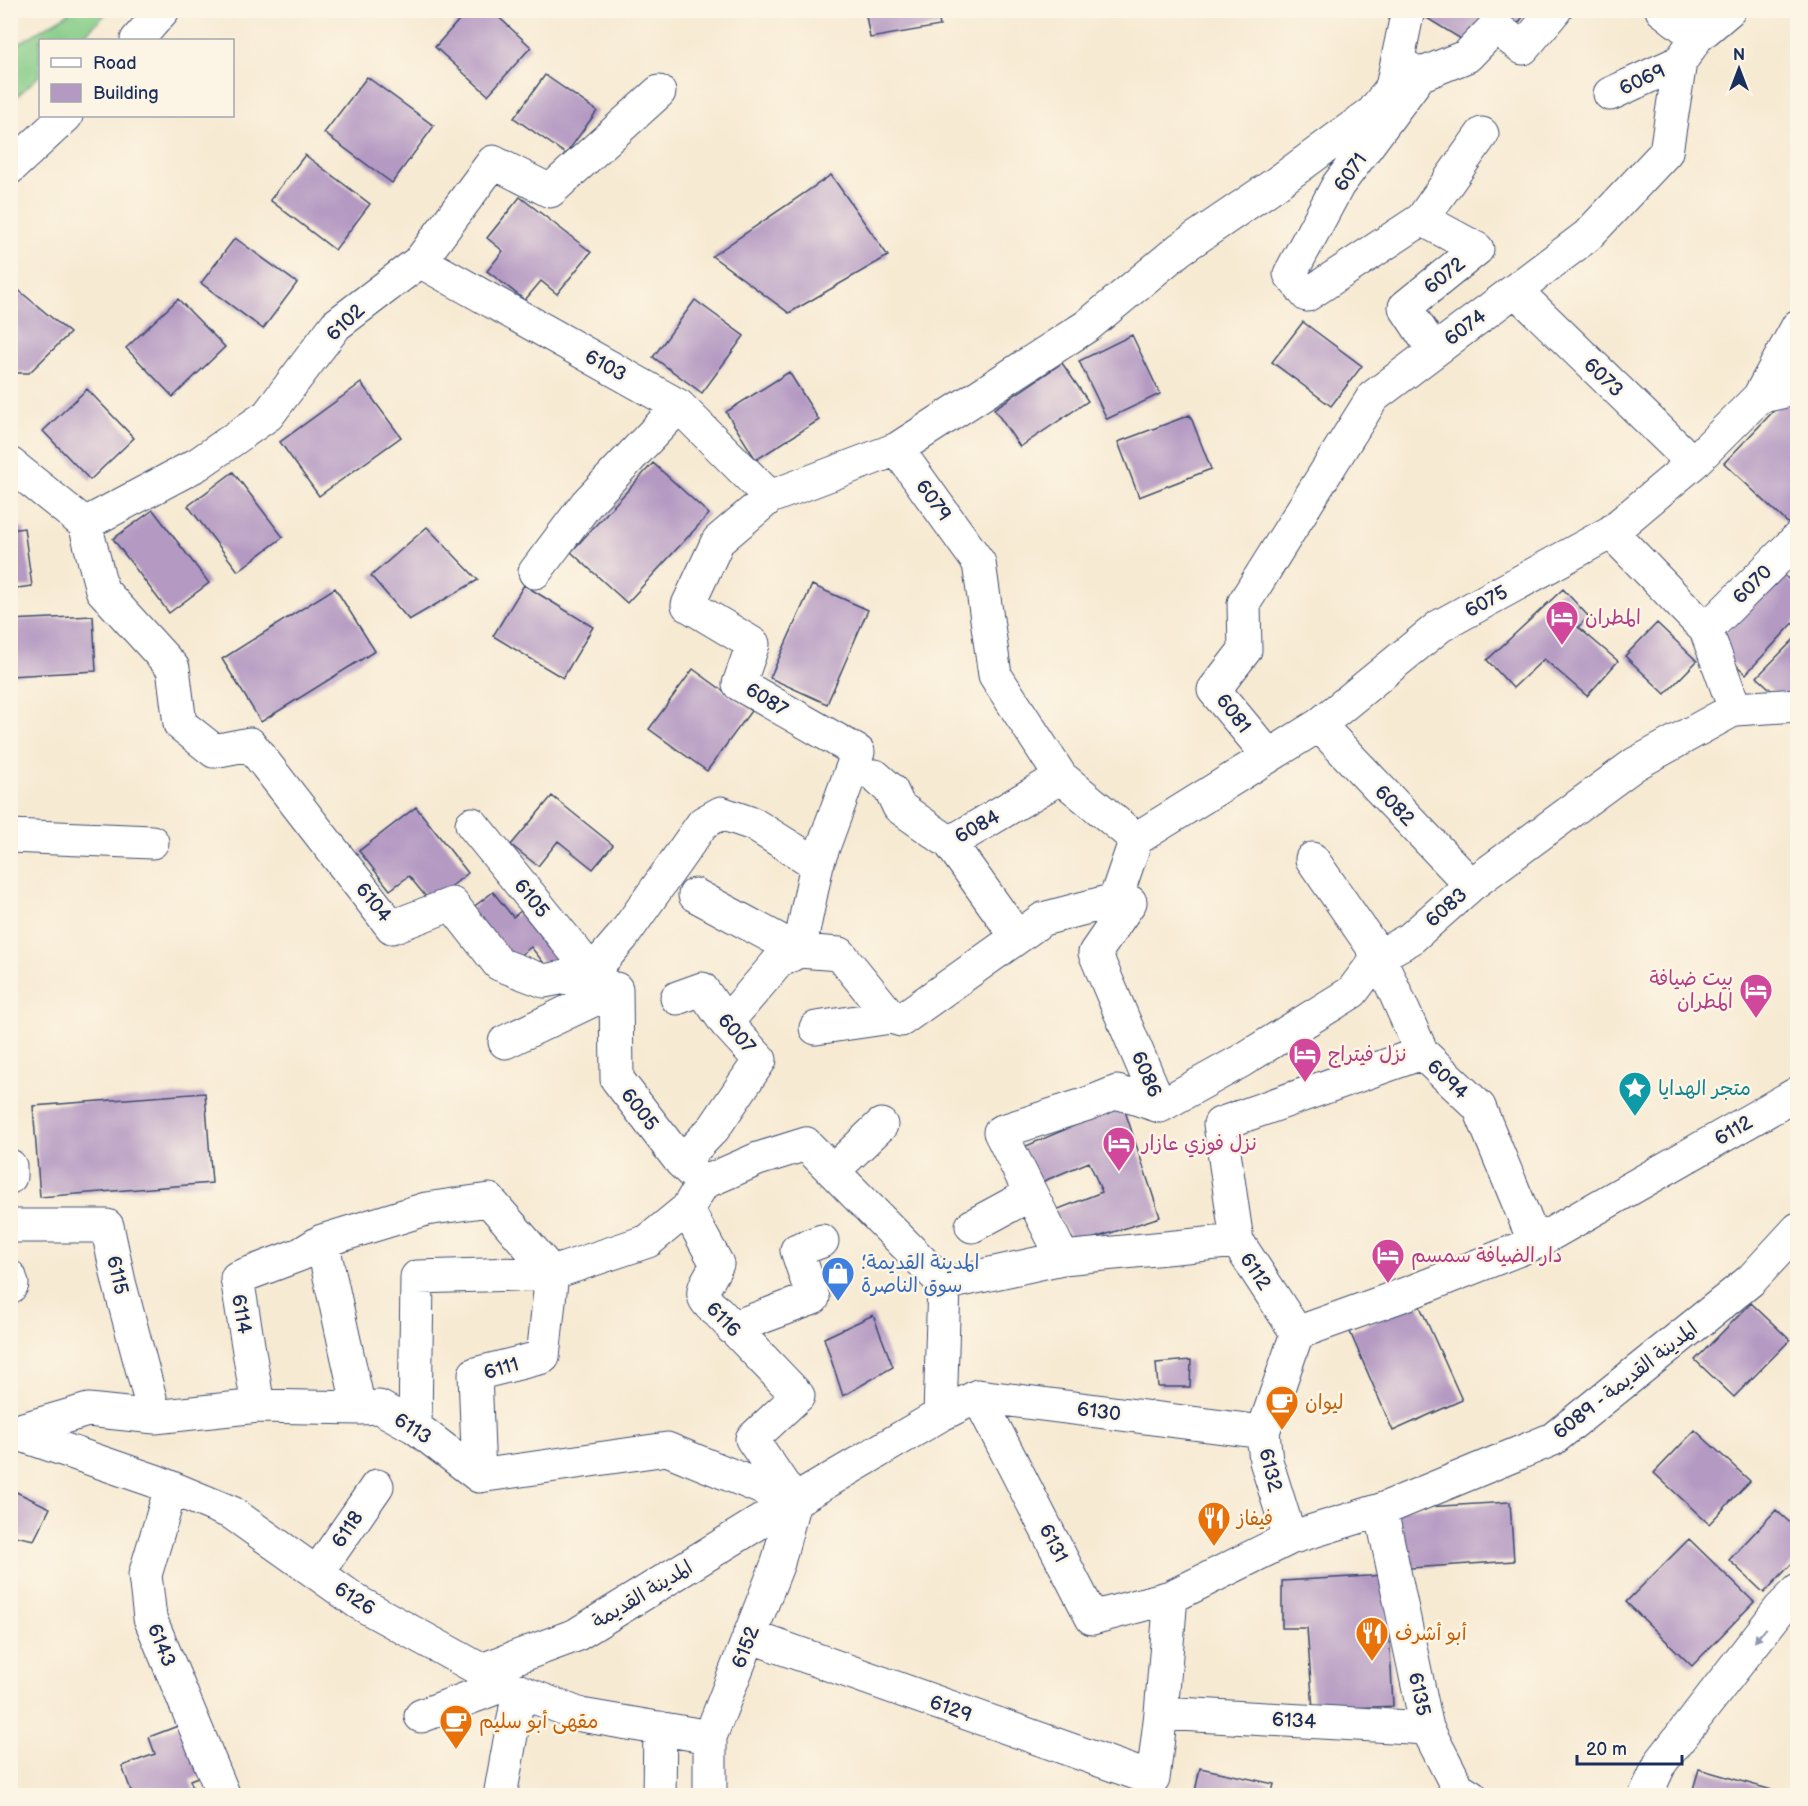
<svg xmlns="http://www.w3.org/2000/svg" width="1808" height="1806" font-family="'Balsamiq Sans','Playpen Sans Arabic',sans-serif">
<rect width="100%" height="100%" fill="#fcf5e5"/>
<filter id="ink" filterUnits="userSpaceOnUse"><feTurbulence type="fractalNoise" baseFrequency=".0167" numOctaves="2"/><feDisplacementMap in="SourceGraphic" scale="12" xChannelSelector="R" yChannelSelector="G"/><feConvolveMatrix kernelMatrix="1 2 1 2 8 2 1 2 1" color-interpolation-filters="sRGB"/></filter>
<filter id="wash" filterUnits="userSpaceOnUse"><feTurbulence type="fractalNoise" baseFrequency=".008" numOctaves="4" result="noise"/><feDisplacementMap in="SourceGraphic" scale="24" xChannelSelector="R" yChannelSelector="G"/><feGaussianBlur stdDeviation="1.35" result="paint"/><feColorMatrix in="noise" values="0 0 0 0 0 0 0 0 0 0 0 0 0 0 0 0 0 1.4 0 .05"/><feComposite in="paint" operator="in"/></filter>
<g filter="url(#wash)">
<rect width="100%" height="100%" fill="#f7ead3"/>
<!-- green -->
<path fill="#83cb86" stroke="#4f7d72" stroke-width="1.5" d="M70 10 109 11 79 40H40V75L11 102V48L68 14Z"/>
<g id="blocks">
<!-- building -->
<path fill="#b499c2" d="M468 10H491L531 47 488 95 435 47Z
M865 10H937L940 26 870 38Z
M1422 10H1528L1514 29 1469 44 1422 15Z
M545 75 597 111 566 154 514 118Z
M367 77 434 126 392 183 324 133Z
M305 155 370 204 335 250 270 200Z
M831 175 888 256 789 313 712 256Z
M520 197 591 252 557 294 541 281 525 300 487 271 503 251 487 238Z
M235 238 297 283 263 329 201 283Z
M10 283 70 333 29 373H10Z
M178 299 225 347 173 397 126 348Z
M695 300 744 336 702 393 653 357Z
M1303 322 1362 366 1331 406 1272 362Z
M1132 335 1160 394 1107 419 1079 361Z
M1062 363 1088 401 1020 447 994 409Z
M789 372 819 420 756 460 726 412Z
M361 383 401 437 319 496 280 442Z
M87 389 134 438 90 480 43 431Z
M1786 398 1798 409V524L1793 528 1724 463Z
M1190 415 1211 469 1139 497 1118 442Z
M653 463 709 514 627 603 571 552Z
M233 472 283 537 238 571 188 506Z
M153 510 209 583 169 613 113 539Z
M427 527 478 580 409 620 371 576Z
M24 528 32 586 10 589V530Z
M1782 573 1798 588V618L1746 674 1714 645Z
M524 585 593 627 563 678 493 636Z
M812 585 868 610 827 704 770 678Z
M335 588 375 651 261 722 222 659Z
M1563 589 1589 617 1578 627 1618 661 1587 696 1544 659 1513 688 1487 660Z
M93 616 96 671 10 676V620Z
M1657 623 1697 661 1665 694 1625 656Z
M1798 635V693L1781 699 1757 677Z
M693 669 751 711 707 771 649 729Z
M552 796 613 845 593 869 558 841 538 866 511 845Z
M416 807 468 873 431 903 409 876 390 890 359 851Z
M493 892 513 917 521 911 550 947 561 939 577 960 555 977 531 947 508 964 467 912Z
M205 1093 212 1183 40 1197 33 1106Z
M1123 1105 1160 1217 1076 1244 1051 1209 1056 1210 1102 1192 1089 1162 1039 1183 1012 1152Z
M1418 1302 1462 1400 1393 1431 1350 1332Z
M1751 1303 1790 1340 1734 1397 1695 1360Z
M873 1315 893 1367 843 1396 824 1338Z
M1191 1360 1190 1387H1158L1156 1363Z
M1695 1430 1750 1481 1709 1524 1654 1473Z
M10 1489 50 1508 34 1540 10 1535Z
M1510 1502 1514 1561 1396 1569 1392 1509Z
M1776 1510 1798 1530V1557L1764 1593 1729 1560Z
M1689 1539 1754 1602 1692 1666 1626 1602Z
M1386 1575 1393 1706 1313 1710 1307 1628H1282V1581Z
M183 1724 203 1775 190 1780 196 1796H133L122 1766 155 1754 149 1737Z
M1200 1768 1274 1784 1271 1796H1194Z
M1699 1769 1772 1790 1771 1796H1691Z"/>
</g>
</g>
<g filter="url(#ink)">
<use href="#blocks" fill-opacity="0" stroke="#3c4b70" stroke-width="1.5"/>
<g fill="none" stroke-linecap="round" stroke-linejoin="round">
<defs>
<path id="minor" d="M1662 10 1697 37
M137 40 163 10
M1398 62 1420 75 1338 185 1290 274 1307 295 1422 219 1482 134
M1420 75 1467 56 1495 27 1523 48 1555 10
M1610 94 1680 62 1697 37 1729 10
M10 168 66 116
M1422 219 1477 249 1405 307 1434 351
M420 261 679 406 770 497
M1515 290 1693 463
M1759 397 1798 388
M10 464 85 524
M85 524 102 590 173 668 180 724 214 751 250 744 392 927 452 904 499 964 544 981 592 972 623 936 703 823 721 813 753 824 817 864
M85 524 198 464 268 415 336 325 420 261 493 162 550 191 659 92
M1611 532 1706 630 1735 709
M535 572 587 503 679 406
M1706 630 1798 538
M1319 725 1471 885
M1268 755 1214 690 1245 650 1244 603 1373 397 1587 236 1666 152 1680 62
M875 776 891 790 899 807 950 843 1017 937
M472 824 600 982 606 985
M10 836 152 842
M1136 839 1061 777 995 675 979 563 897 449 1087 326 1180 249 1274 185 1373 112 1392 87 1408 10
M1136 839 1319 725 1440 626 1611 532 1693 463 1759 397 1798 326
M950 843 1061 777
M1312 859 1379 956 1422 1053 1479 1107 1535 1243
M695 895 799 951 840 954 891 1017
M616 989 617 1079 681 1162 697 1177
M677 998 702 989 726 1023 760 1060 714 1128 681 1162
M726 1023 778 962 799 951 817 864 858 752 739 684 753 644 688 605 718 541 770 497 897 449
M816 1028 891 1017 901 1020 1043 919 1115 900
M505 1042 616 989
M1160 1106 1241 1061 1352 992 1379 956 1410 939 1471 885 1635 764 1735 709 1798 705
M10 1166V1177
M833 1171 881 1125
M703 1183 758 1159 806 1144 944 1284
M687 1209 717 1264C706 1287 693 1294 718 1312L798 1396 752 1439 794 1501
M10 1226H107L119 1282 155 1417
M972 1226 1031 1194
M322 1241 359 1408
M1063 1258 1000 1132 1087 1104 1117 1092 1160 1106 1095 953 1130 902 1115 900 1136 839
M10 1277 12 1284 10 1287
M944 1284 1063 1258 1237 1241
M732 1328 813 1298 797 1250 822 1241
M1297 1333 1411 1292 1535 1243 1798 1093
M1297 1333 1237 1241 1220 1124 1422 1053
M978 1396 1092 1618 1171 1597 1290 1538 1381 1510 1553 1439 1751 1280 1798 1229
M258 1406 237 1278 301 1254 322 1241 426 1209 489 1200 552 1273
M940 1415 944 1284
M415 1427 417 1277 552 1273 648 1241 687 1209 703 1183
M10 1431 155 1481 232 1513 359 1603 519 1691 581 1715 710 1737
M13 1432 88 1410 155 1417 258 1406 359 1408 379 1407 415 1427 479 1476 667 1449 794 1501
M479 1476 475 1374 543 1357 552 1273
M171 1488 145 1575 150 1618 224 1796
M1381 1510 1427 1728 1458 1788 1471 1796
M1290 1538 1266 1461 1263 1432 1297 1333
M317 1573 377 1486
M749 1636 1153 1779
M482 1670 576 1635 794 1501 940 1415 978 1396 1263 1432
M1161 1713 1427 1728
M421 1716 506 1684
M1153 1779 1161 1713 1171 1597
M500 1796 519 1691
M659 1796 660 1728
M710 1796V1737L778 1563 794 1501
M1645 1796 1661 1762 1780 1609 1798 1591"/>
</defs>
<!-- minor casing -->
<use href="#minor" stroke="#3c4b70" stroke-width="35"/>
<!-- minor -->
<use href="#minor" stroke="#fff" stroke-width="33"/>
</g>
<!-- one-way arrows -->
<defs><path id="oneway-solid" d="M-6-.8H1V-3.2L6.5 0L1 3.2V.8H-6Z" transform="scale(1.5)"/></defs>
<use fill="#8d97ae" href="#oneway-solid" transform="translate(1760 1635) rotate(128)"/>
</g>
<!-- icons -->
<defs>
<symbol id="hotel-pin" viewBox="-11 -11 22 30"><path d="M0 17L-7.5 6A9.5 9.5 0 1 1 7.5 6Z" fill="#d1479c" stroke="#fcf5e5"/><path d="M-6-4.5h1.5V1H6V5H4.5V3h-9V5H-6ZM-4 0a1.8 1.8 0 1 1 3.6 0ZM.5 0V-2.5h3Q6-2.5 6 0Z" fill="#fff"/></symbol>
<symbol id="sight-pin" viewBox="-11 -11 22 30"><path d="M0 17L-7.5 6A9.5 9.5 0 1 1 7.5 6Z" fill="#0f9aa8" stroke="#fcf5e5"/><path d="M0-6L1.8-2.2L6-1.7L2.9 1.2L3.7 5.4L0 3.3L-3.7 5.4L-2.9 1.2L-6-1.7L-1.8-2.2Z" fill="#fff"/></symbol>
<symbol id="shop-pin" viewBox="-11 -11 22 30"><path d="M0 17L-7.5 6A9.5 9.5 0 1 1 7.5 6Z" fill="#3f7fe0" stroke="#fcf5e5"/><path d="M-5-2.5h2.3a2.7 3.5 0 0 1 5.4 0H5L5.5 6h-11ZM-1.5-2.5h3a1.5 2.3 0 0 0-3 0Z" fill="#fff"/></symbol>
<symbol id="cafe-pin" viewBox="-11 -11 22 30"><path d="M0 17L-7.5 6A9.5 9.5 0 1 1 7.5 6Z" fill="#e8710a" stroke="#fcf5e5"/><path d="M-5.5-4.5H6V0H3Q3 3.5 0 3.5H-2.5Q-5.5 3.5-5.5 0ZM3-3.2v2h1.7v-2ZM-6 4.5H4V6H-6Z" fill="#fff"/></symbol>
<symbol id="restaurant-pin" viewBox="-11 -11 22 30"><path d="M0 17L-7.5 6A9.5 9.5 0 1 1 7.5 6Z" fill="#e8710a" stroke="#fcf5e5"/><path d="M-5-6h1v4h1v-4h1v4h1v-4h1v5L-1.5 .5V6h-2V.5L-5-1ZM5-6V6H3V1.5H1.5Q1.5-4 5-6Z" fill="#fff"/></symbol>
</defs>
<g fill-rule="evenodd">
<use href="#hotel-pin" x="1543" y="598" width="38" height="52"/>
<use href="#hotel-pin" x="1737" y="971" width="38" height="52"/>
<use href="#hotel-pin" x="1286" y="1035" width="38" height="52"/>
<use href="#sight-pin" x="1616" y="1069" width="38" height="52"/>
<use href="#hotel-pin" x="1100" y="1124" width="38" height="52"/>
<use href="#hotel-pin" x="1369" y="1236" width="38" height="52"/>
<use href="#shop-pin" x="819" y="1254" width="38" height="52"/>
<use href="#cafe-pin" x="1263" y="1383" width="38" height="52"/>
<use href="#restaurant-pin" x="1195" y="1499" width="38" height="52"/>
<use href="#restaurant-pin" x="1353" y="1614" width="38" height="52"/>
<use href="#cafe-pin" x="437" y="1702" width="38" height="52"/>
</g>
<g text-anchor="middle" stroke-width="5" stroke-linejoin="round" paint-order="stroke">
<!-- street labels -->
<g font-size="20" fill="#1b2f5e" stroke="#fcf5e5">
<text transform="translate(1642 79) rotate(-25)" y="7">6069</text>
<text transform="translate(1350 172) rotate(-55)" y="7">6071</text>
<text transform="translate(1444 275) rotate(-39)" y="7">6072</text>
<text transform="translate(345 322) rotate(-43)" y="7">6102</text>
<text transform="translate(1465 327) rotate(-37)" y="7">6074</text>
<text transform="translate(606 365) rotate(29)" y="7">6103</text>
<text transform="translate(1604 377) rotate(44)" y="7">6073</text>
<text transform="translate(934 500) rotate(54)" y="7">6079</text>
<text transform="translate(1752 584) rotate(-45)" y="7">6070</text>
<text transform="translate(1486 601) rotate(-29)" y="7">6075</text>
<text transform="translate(767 699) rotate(32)" y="7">6087</text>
<text transform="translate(1234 713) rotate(53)" y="7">6081</text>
<text transform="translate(1395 805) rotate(46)" y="7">6082</text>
<text transform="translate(977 826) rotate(-29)" y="7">6084</text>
<text transform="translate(532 898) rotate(51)" y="7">6105</text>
<text transform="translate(374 902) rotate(51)" y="7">6104</text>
<text transform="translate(1446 907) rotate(-42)" y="7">6083</text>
<text transform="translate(737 1033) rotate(49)" y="7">6007</text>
<text transform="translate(1147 1074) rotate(67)" y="7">6086</text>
<text transform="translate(1448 1079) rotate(43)" y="7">6094</text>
<text transform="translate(640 1109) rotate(52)" y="7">6005</text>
<text transform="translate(1733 1130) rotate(-30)" y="7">6112</text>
<text transform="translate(1256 1271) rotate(57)" y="7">6112</text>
<text transform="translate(118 1275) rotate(77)" y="7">6115</text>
<text transform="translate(242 1314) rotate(80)" y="7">6114</text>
<text transform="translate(724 1319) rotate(46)" y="7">6116</text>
<text transform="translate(501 1368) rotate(-16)" y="7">6111</text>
<text transform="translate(1625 1380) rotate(-38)" y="7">المدينة القديمة - 6089</text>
<text transform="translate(1099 1411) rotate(7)" y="7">6130</text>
<text transform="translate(413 1428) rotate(33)" y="7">6113</text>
<text transform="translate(1271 1470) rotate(76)" y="7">6132</text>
<text transform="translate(347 1529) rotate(-56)" y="7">6118</text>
<text transform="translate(1054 1543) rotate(63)" y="7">6131</text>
<text transform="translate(642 1594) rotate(-31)" y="7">المدينة القديمة</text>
<text transform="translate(355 1598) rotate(33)" y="7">6126</text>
<text transform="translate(162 1645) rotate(68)" y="7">6143</text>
<text transform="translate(745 1647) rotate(-69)" y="7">6152</text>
<text transform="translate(1420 1694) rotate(78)" y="7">6135</text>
<text transform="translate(951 1708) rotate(20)" y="7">6129</text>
<text transform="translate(1294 1720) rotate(3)" y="7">6134</text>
</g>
<!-- hotel labels -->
<g font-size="20" fill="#b23c85" stroke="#fcf5e5" text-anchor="start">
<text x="1585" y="624">المطران</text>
<text x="1733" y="985" text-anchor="end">بيت ضيافة<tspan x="1733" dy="23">المطران</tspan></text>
<text x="1328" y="1061">نزل فيتراج</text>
<text x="1142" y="1150">نزل فوزي عازار</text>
<text x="1411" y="1262">دار الضيافة سمسم</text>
</g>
<!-- culture labels -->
<g font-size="20" fill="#0d838f" stroke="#fcf5e5" text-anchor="start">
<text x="1658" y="1095">متجر الهدايا</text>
</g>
<!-- shop labels -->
<g font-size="20" fill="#366cbe" stroke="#fcf5e5" text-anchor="start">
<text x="861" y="1269">المدينة القديمة؛<tspan x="861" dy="23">سوق الناصرة</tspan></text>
</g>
<!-- food labels -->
<g font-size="20" fill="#c56008" stroke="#fcf5e5" text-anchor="start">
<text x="1305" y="1409">ليوان</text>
<text x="1237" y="1525">فيفاز</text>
<text x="1395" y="1640">أبو أشرف</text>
<text x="479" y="1728">مقهى أبو سليم</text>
</g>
</g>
<!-- margin -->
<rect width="1808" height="1806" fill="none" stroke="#fcf5e5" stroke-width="36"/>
<!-- legend -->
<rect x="39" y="39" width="195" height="78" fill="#fcf5e5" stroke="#a2a6af" stroke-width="1.5"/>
<rect x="51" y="58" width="30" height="9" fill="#ffffff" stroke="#a2a6af" stroke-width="1.5"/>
<text x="93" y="69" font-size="18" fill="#1b2f5e">Road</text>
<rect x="51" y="84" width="30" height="18" fill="#b499c2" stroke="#a2a6af" stroke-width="1.5"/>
<text x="93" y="99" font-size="18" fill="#1b2f5e">Building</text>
<!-- north arrow -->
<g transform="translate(1739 69)" stroke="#fcf5e5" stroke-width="4.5" paint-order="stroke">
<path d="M0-4.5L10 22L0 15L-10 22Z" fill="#1b2f5e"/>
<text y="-9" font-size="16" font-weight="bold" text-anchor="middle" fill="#1b2f5e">N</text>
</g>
<!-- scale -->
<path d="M1577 1755v9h105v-9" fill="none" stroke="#1b2f5e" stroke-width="3"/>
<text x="1586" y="1755" font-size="18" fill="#1b2f5e" stroke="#fcf5e5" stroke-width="4.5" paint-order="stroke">20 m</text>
</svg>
